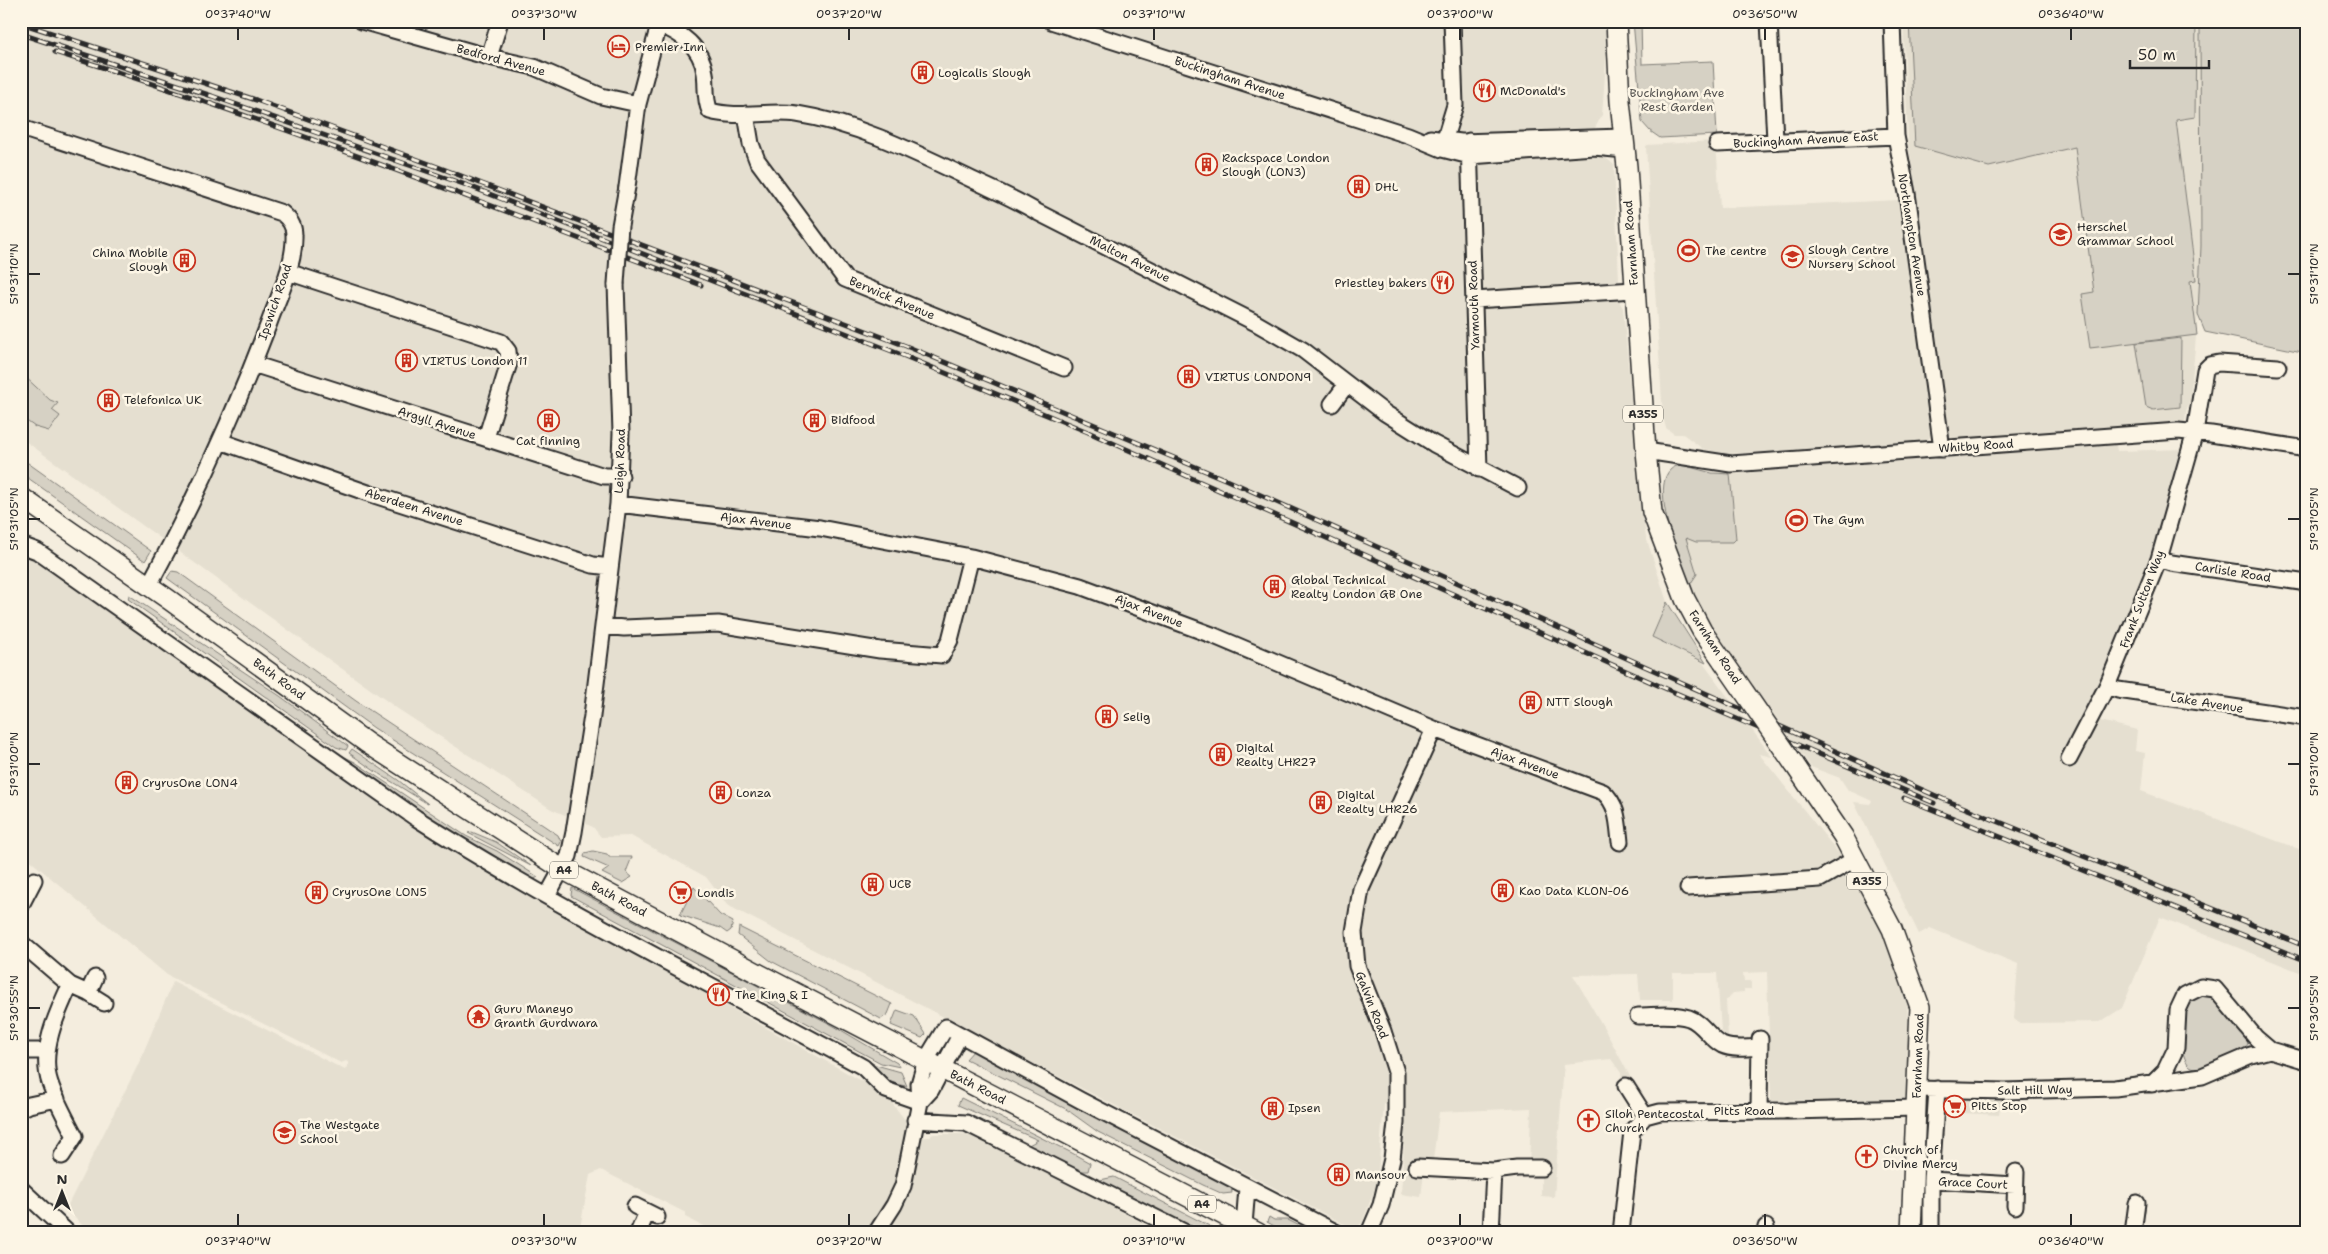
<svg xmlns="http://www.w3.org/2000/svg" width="2328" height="1254" font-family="'Shantell Sans',sans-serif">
<rect width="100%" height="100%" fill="#f4edde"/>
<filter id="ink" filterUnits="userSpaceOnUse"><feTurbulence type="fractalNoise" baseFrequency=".02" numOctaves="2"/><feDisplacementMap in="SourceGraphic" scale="10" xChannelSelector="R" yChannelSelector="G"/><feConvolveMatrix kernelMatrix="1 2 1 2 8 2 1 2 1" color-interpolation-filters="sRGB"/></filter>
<g filter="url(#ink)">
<!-- built -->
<path fill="#e5dfd0" d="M21 21H1609L1602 115 1595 128 1601 158H1606L1614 165 1620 303 1623 308 1640 493 1646 537 1667 602 1653 637 1703 663 1772 757 1759 754 1849 866 1898 965 1909 999 1907 1010 1910 1048 1907 1095 1904 1099 1891 1100 1771 1101 1767 972 1743 973 1744 981H1751V989H1744V992L1733 993 1726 1000 1728 1037 1721 1031 1717 973H1673V1000H1640L1638 974 1573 975 1604 1028 1633 1082 1623 1086 1621 1073 1611 1059 1564 1064 1554 1197 1541 1196V1172H1529L1531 1108 1439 1112 1433 1160H1456L1452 1171 1424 1172 1421 1197 1401 1194 1406 1112 1384 1104 1377 1183 1362 1223 1358 1226 1346 1225 727 905 706 877 631 836 601 837 593 827 551 809 398 709 21 438Z
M1903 21H2200L2201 246 2198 315 2190 401 2186 411 2185 424 1958 440 1950 437 1908 140Z
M1713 141 1717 156 1720 208 1901 200 1931 433 1927 444 1723 454 1703 449 1683 434H1674L1666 428 1663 417 1646 147 1647 145Z
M2116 445 2117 451 2188 449 2153 562 2089 709 2101 721 2137 730 2135 751 2145 753 2141 791 2307 852V975L2160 917 2122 1008 2100 1022 2019 1023 2014 1019 2018 964 1930 928 1919 934 1854 802 1870 804 1872 801 1848 790 1840 778 1811 767 1705 617 1689 586 1686 537 1697 542H1733L1736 539 1730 474Z
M21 549 463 859 885 1094 909 1125V1138L929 1137 933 1134H974L1161 1233H717L685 1217 686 1213 601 1170 590 1175 579 1233H90L66 1209 138 1065 173 982 345 1070 349 1063 346 1061 341 1063 167 975 21 853Z
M1949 1098 2001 1100 1999 1115 1943 1112 1945 1103Z"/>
<!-- green -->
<path fill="#d6d1c4" stroke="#807e78" d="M1633 21H1641L1642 64 1713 61 1717 135 1660 138 1650 131 1642 122Z
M1909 21H2196L2195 117 2176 120 2196 280 2190 281 2197 335 2090 348 2082 294 2094 292 2075 147 1989 167 1915 146Z
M2200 21H2307V353L2205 332 2198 315 2201 246Z
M2181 338 2180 407 2153 410 2146 407 2136 343Z
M21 373 50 400 58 403 52 410 60 416 49 431 35 427 21 417Z
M21 458 151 551 145 561 21 473Z
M1682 465 1712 473 1730 474 1736 539 1733 542H1696L1686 538 1697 574 1689 586C1681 565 1640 468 1682 465Z
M172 571 178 572 356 701 558 835 561 842 559 846 374 728 167 578Z
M129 595 280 696 348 746 346 750 336 747 128 599Z
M1667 602 1706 663 1652 637Z
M352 749 398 780 428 804 376 772 349 753Z
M335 752 355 762 466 836 497 851 538 877 531 881 455 835 348 764Z
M472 832 496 842 531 866 468 833Z
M593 851 607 854 609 857H632L626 872 632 877 622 883 602 873 609 868 584 857 585 853Z
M694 887 720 915 733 922 731 930 727 933 720 928 680 915Z
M572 888 834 1026 897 1063 900 1067 881 1063 571 896Z
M739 927 892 1004 888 1014 881 1019 771 961 738 935Z
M645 942 876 1065 901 1072 907 1086C893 1085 883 1078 875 1068L650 949Z
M2204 993 2212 995 2249 1039C2248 1044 2246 1049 2242 1052 2232 1059 2196 1076 2188 1064 2178 1050 2182 1023 2182 1007L2185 1002Z
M897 1010 914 1016 926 1034 922 1038 891 1025Z
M974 1050 1231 1186 1232 1193 1223 1194 1203 1185 1098 1132 1066 1109 966 1059Z
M961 1098 1072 1153 1090 1163 1088 1171H1078L1025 1147 1038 1140 958 1105Z
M1114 1177 1223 1233H1194L1101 1184 1100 1180Z
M1269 1217 1274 1220H1288L1313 1233H1287L1267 1222Z"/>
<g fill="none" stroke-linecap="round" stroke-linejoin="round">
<defs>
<path id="minor" d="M362 21 489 57 534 67 601 96 638 104
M1051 21 1408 135 1442 149 1470 156 1594 147 1625 150
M1769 21 1775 140
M1892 21 1896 136 1907 193 1942 449
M659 24C682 34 701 46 705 73 707 86 704 98 710 111 738 119 768 110 797 114 860 124 918 154 975 181 996 191 1017 200 1037 212L1256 323 1303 350 1385 413 1434 444 1518 488
M489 57 500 21
M746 114 751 144 757 160 845 279 1064 368
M21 128 282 213C289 219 294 225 294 235 295 265 279 295 269 323 235 412 195 501 149 585
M1430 138 1461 142 1623 137
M1469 141 1479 469
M1717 144 1896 136
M1442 148 1455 105 1452 21
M627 187 638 104 660 21
M288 272 501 342 508 351 509 363 486 438
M1474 300 1634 290
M253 364 604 476H621
M1332 404 1347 384
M220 441 368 493 593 565 610 567
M1646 451 1731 464 2178 431 2211 434 2307 449
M618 504 820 528 971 557 1080 586 1212 635 1434 729 1603 792C1618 804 1618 824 1620 842
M21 545 37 551 416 818C560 910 713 985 863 1067L886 1090 920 1102
M2159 559 2171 563 2307 583
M603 626 624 628 718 624 880 650 942 655 950 640 971 557
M2107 686 2118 690 2307 718
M2069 759 2107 686 2159 559 2195 432 2205 370 2210 365 2219 363 2278 367
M1688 888 1820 879 1855 859
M547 896 569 856 574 832 592 716 618 504 621 433 616 284
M21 905 34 880
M21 943 70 985 88 993 104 1003
M88 993 95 978
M1638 1016C1654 1016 1673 1013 1689 1018 1703 1023 1709 1038 1722 1045 1733 1050 1748 1048 1760 1047
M21 1051H47
M2152 1084 2165 1071 2176 1048 2178 1010 2185 995 2201 987 2215 989 2256 1038 2270 1050
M1626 1086 1645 1116
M1917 1089 2005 1091 2115 1088 2202 1076 2251 1055 2270 1050 2307 1061
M920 1102 931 1090 960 1035
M21 1109 29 1105 57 1099
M1759 1110 1760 1039
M1790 1111 1916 1108
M915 1120 966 1123 1186 1233
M62 1156 75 1136C66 1119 56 1101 50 1083 39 1051 57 1013 70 985
M1417 1167 1494 1171 1517 1168H1542
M1931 1180 2015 1185
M21 1189 68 1233
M635 1206 657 1217
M2015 1206 2016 1172
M1244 1225 1247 1188
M638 1233 647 1212
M876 1233 894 1205 903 1186 920 1102 919 1084 926 1060 946 1027 1080 1100 1337 1233
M1369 1233 1381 1205 1392 1159 1396 1123V1072L1383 1031 1357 966 1354 932 1361 889 1434 729
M1491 1233 1494 1171
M1621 1233 1632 1131 1645 1116 1660 1112 1783 1111
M1765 1233 1766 1227
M1931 1233V1180L1937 1089
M2133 1233 2137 1203"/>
<path id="major" d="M1616 21 1620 101 1627 167 1646 451 1652 512 1685 599 1702 631 1723 661
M21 497 168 599 367 743 562 869 759 974 1258 1233
M1794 764 1843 836 1855 859 1892 929 1920 1007 1911 1233"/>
</defs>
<!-- minor casing -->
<use href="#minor" stroke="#2b2b2b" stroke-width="19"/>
<!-- major casing -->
<use href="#major" stroke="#2b2b2b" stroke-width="22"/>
<!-- minor -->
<use href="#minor" stroke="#fcf5e5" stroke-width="15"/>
<!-- major -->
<use href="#major" stroke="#fcf5e5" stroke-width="19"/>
<defs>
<path id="rail" d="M21 23 256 100 438 167 906 346 1227 480 1943 799 2307 947
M21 34 212 96 469 186 902 355 1088 432 1669 690 1934 803
M55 52C273 121 487 204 701 285
M1904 798 2307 961"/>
</defs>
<!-- rail casing -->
<use href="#rail" stroke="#2b2b2b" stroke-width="5"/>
<!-- rail -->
<use href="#rail" stroke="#fcf5e5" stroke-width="3" stroke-dasharray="9" stroke-linecap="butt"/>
<defs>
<path id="minor-bridge" d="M616 284 620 226 627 187"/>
<path id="major-bridge" d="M1723 661 1794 764"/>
</defs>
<!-- minor-bridge casing -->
<use href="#minor-bridge" stroke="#2b2b2b" stroke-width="19" stroke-linecap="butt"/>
<!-- major-bridge casing -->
<use href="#major-bridge" stroke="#2b2b2b" stroke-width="22" stroke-linecap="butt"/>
<!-- minor-bridge -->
<use href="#minor-bridge" stroke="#fcf5e5" stroke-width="15"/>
<!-- major-bridge -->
<use href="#major-bridge" stroke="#fcf5e5" stroke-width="19"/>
</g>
</g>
<!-- ticks -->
<path fill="none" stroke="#2b2b2b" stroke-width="2" d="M238 28V40M544 28V40M849 28V40M1154 28V40M1460 28V40M1765 28V40M2071 28V40M28 274H40M2288 274H2300M28 519H40M2288 519H2300M28 764H40M2288 764H2300M28 1008H40M2288 1008H2300M238 1214V1226M544 1214V1226M849 1214V1226M1154 1214V1226M1460 1214V1226M1765 1214V1226M2071 1214V1226"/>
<!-- icons -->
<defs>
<symbol id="hotel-ring" viewBox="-11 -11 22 22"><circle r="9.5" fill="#fcf5e5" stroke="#c8321e" stroke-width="1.5"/><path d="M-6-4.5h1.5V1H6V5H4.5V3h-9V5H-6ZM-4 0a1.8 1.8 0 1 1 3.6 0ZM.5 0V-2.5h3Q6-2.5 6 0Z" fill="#c8321e"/></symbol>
<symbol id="building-ring" viewBox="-11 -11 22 22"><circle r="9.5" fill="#fcf5e5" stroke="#c8321e" stroke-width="1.5"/><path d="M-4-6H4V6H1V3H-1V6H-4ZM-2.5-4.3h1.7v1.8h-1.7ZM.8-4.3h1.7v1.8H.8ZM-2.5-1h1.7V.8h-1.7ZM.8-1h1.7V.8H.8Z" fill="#c8321e"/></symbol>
<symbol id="restaurant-ring" viewBox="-11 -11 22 22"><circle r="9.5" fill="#fcf5e5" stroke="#c8321e" stroke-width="1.5"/><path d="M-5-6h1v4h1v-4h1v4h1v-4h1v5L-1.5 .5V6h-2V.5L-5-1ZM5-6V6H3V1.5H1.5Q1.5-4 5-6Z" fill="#c8321e"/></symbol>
<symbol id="school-ring" viewBox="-11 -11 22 22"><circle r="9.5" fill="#fcf5e5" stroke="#c8321e" stroke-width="1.5"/><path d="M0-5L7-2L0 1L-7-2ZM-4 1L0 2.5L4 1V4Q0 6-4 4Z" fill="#c8321e"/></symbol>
<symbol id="stadium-ring" viewBox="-11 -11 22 22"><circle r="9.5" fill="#fcf5e5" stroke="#c8321e" stroke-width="1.5"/><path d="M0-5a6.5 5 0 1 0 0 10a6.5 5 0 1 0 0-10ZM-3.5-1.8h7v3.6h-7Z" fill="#c8321e"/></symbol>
<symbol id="supermarket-ring" viewBox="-11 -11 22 22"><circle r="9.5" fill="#fcf5e5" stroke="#c8321e" stroke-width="1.5"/><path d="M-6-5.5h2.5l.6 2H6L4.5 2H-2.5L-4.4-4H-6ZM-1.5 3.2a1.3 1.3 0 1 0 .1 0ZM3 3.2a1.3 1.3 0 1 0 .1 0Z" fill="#c8321e"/></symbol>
<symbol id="temple-ring" viewBox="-11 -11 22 22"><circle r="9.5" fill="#fcf5e5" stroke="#c8321e" stroke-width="1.5"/><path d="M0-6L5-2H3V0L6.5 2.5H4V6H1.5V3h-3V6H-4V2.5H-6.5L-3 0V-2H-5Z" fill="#c8321e"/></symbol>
<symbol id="church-ring" viewBox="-11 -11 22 22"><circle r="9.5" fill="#fcf5e5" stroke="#c8321e" stroke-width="1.5"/><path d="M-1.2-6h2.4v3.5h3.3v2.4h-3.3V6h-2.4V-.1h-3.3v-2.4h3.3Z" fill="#c8321e"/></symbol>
</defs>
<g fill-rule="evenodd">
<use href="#hotel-ring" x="606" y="34" width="25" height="25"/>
<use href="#building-ring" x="910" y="60" width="25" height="25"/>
<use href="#restaurant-ring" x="1472" y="78" width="25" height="25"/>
<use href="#building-ring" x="1194" y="152" width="25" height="25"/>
<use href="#building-ring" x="1346" y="174" width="25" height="25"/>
<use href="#school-ring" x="2048" y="222" width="25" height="25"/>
<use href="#stadium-ring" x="1676" y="238" width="25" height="25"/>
<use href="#school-ring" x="1780" y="244" width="25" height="25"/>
<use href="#building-ring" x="172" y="248" width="25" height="25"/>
<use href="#restaurant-ring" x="1430" y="270" width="25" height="25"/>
<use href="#building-ring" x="394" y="348" width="25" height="25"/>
<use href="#building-ring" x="1176" y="364" width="25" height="25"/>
<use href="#building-ring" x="96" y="388" width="25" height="25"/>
<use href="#building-ring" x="536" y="408" width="25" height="25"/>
<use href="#building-ring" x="802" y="408" width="25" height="25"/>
<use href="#stadium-ring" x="1784" y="508" width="25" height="25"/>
<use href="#building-ring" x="1262" y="574" width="25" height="25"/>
<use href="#building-ring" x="1518" y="690" width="25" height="25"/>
<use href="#building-ring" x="1094" y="704" width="25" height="25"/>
<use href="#building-ring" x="1208" y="742" width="25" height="25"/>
<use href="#building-ring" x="114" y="770" width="25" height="25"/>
<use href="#building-ring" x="708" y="780" width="25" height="25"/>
<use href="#building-ring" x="1308" y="790" width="25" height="25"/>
<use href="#building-ring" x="860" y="872" width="25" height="25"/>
<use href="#building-ring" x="1490" y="878" width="25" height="25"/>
<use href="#building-ring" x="304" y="880" width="25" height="25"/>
<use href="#supermarket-ring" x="668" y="880" width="25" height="25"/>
<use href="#restaurant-ring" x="706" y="982" width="25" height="25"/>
<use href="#temple-ring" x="466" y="1004" width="25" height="25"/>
<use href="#supermarket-ring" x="1942" y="1094" width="25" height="25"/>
<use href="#building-ring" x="1260" y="1096" width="25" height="25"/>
<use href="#church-ring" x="1576" y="1108" width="25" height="25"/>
<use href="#school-ring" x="272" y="1120" width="25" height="25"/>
<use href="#church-ring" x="1854" y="1144" width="25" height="25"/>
<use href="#building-ring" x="1326" y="1162" width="25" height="25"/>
</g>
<g text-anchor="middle" stroke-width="5" stroke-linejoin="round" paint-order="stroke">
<!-- shield labels -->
<g fill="#fcf5e5" stroke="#6a6863" stroke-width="1">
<rect x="1623" y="405.5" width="40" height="17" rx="4"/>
<rect x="550" y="861.5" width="28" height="17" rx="4"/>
<rect x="1847" y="872.5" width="40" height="17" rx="4"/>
<rect x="1188" y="1195.5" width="28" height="17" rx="4"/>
</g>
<g font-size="11" font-weight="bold" fill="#2b2b2b">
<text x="1643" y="418">A355</text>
<text x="564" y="874">A4</text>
<text x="1867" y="885">A355</text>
<text x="1202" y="1208">A4</text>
</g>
<!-- poi labels -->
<g font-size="12" fill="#2b2b2b" stroke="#fcf5e5" text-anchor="start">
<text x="635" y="51">Premier Inn</text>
<text x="938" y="77">Logicalis Slough</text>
<text x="1500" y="95">McDonald's</text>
<text x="1222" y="162">Rackspace London<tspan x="1222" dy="14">Slough (LON3)</tspan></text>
<text x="1375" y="191">DHL</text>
<text x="2077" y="231">Herschel<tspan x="2077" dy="14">Grammar School</tspan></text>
<text x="1808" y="254">Slough Centre<tspan x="1808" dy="14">Nursery School</tspan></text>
<text x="1705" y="255">The centre</text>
<text x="168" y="257" text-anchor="end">China Mobile<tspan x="168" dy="14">Slough</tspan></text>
<text x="1427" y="287" text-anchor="end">Priestley bakers</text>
<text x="422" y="365">VIRTUS London 11</text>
<text x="1205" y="381">VIRTUS LONDON9</text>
<text x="124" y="404">Telefonica UK</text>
<text x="831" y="424">Bidfood</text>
<text x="548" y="445" text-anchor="middle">Cat finning</text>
<text x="1813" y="524">The Gym</text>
<text x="1291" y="584">Global Technical<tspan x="1291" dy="14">Realty London GB One</tspan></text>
<text x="1546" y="706">NTT Slough</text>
<text x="1123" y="721">Selig</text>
<text x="1236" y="752">Digital<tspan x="1236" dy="14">Realty LHR27</tspan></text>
<text x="142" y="787">CryrusOne LON4</text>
<text x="736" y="797">Lonza</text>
<text x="1337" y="799">Digital<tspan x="1337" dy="14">Realty LHR26</tspan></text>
<text x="889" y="888">UCB</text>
<text x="1519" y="895">Kao Data KLON-06</text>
<text x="332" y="896">CryrusOne LON5</text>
<text x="697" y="897">Londis</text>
<text x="735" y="999">The King &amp; I</text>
<text x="494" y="1013">Guru Maneyo<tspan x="494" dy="14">Granth Gurdwara</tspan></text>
<text x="1971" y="1110">Pitts Stop</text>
<text x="1288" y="1112">Ipsen</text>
<text x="1605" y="1118">Siloh Pentecostal<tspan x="1605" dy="14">Church</tspan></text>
<text x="300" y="1129">The Westgate<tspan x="300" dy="14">School</tspan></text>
<text x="1883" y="1154">Church of<tspan x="1883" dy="14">Divine Mercy</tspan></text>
<text x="1355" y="1179">Mansour</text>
</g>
<!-- street labels -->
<g font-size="12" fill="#2b2b2b" stroke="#fcf5e5">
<text transform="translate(501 60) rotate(15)" y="4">Bedford Avenue</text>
<text transform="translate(1230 78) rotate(18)" y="4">Buckingham Avenue</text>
<text transform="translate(1806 140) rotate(-3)" y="4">Buckingham Avenue East</text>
<text transform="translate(1912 235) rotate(81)" y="4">Northampton Avenue</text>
<text transform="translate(1631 243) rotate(-94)" y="4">Farnham Road</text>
<text transform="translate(1130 259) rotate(27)" y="4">Malton Avenue</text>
<text transform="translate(892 298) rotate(23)" y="4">Berwick Avenue</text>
<text transform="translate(275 302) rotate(-71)" y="4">Ipswich Road</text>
<text transform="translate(1474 305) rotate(-92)" y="4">Yarmouth Road</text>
<text transform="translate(437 423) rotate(18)" y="4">Argyll Avenue</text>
<text transform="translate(1976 446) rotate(-4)" y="4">Whitby Road</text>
<text transform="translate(620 461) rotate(-88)" y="4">Leigh Road</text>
<text transform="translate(414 507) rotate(17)" y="4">Aberdeen Avenue</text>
<text transform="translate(756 521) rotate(7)" y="4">Ajax Avenue</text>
<text transform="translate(2233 572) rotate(9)" y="4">Carlisle Road</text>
<text transform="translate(2142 599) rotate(-69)" y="4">Frank Sutton Way</text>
<text transform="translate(1149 611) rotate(21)" y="4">Ajax Avenue</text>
<text transform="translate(1715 647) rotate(57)" y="4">Farnham Road</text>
<text transform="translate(279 679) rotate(36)" y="4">Bath Road</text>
<text transform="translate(2207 703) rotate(9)" y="4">Lake Avenue</text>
<text transform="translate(1525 763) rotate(20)" y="4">Ajax Avenue</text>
<text transform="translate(619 899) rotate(28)" y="4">Bath Road</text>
<text transform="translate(1372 1005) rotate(69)" y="4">Galvin Road</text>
<text transform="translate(1918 1056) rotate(-88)" y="4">Farnham Road</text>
<text transform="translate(978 1087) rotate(27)" y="4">Bath Road</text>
<text transform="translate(2035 1090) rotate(-1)" y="4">Salt Hill Way</text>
<text x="1744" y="1115">Pitts Road</text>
<text transform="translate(1973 1183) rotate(3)" y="4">Grace Court</text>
</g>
<!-- park labels -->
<g font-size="12" fill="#565451" stroke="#fcf5e5">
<text x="1677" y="97">Buckingham Ave<tspan x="1677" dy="14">Rest Garden</tspan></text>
</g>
</g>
<!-- margin -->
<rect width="2328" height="1254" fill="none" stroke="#fcf5e5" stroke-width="55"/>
<!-- north arrow -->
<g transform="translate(62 1192)" stroke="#fcf5e5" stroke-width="4" paint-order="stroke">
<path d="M0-4L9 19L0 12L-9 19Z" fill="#2b2b2b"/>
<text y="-8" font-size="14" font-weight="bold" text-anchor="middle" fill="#2b2b2b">N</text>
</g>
<!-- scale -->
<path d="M2130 60v8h79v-8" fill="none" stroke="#2b2b2b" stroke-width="2.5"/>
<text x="2138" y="60" font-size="15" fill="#2b2b2b" stroke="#fcf5e5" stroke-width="4" paint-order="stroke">50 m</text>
<rect x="28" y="28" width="2272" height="1198" fill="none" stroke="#2b2b2b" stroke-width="2"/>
<g font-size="12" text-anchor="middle" fill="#2b2b2b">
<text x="238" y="18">0°37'40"W</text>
<text x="544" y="18">0°37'30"W</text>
<text x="849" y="18">0°37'20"W</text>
<text x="1154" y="18">0°37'10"W</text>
<text x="1460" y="18">0°37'00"W</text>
<text x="1765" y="18">0°36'50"W</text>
<text x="2071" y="18">0°36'40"W</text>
<text transform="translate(14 274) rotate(-90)" y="4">51°31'10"N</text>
<text transform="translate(2314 274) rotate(-90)" y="4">51°31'10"N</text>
<text transform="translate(14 519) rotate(-90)" y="4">51°31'05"N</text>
<text transform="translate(2314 519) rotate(-90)" y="4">51°31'05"N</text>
<text transform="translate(14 764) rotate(-90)" y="4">51°31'00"N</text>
<text transform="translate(2314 764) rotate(-90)" y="4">51°31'00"N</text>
<text transform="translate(14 1008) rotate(-90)" y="4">51°30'55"N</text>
<text transform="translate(2314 1008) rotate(-90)" y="4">51°30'55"N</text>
<text x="238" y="1245">0°37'40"W</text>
<text x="544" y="1245">0°37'30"W</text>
<text x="849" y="1245">0°37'20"W</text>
<text x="1154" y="1245">0°37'10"W</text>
<text x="1460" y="1245">0°37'00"W</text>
<text x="1765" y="1245">0°36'50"W</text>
<text x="2071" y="1245">0°36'40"W</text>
</g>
</svg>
